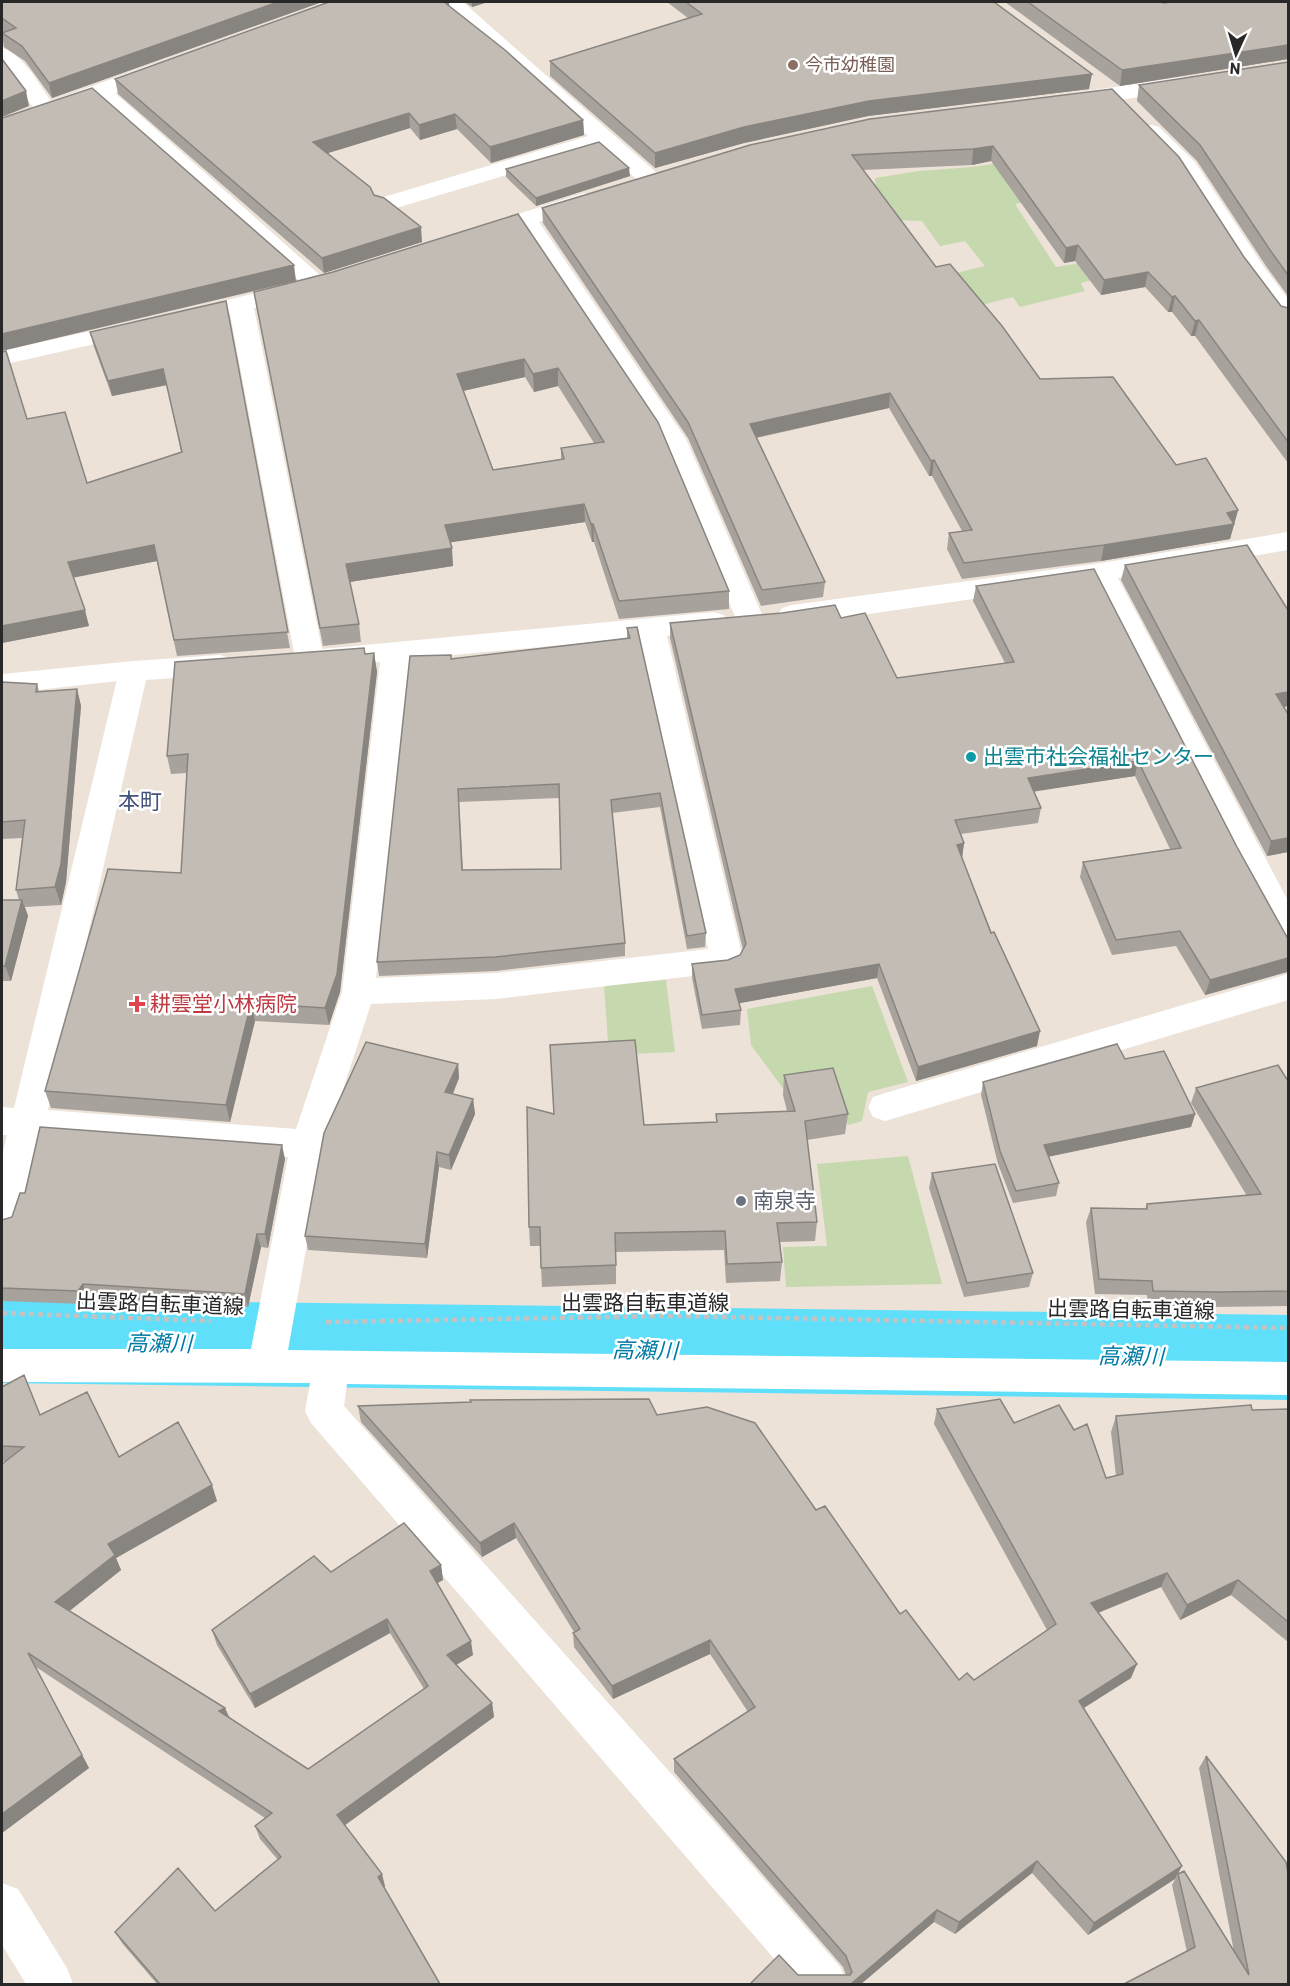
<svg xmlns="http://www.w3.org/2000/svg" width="1290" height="1986" font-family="Barlow,'Noto Sans JP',sans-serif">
<rect width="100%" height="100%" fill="#ece2d8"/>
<!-- cemetery -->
<path fill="#c6d8ad" d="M1071 153 1046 198 1015 204 1056 267 1089 262 1099 278 1081 283 1085 291 1020 307 1013 297 977 306 952 274 985 266 965 241 940 246 922 221 896 220 876 191 875 178 919 171 972 167Z
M666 980 675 1052 609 1055 604 985Z
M872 986 908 1082 868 1092 862 1121 848 1125 834 1084 785 1091 751 1045 747 1009Z
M908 1156 942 1284 786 1287 783 1247 827 1246 817 1164Z"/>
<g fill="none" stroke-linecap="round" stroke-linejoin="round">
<!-- river -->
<path fill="#60dffa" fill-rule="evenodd" d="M2 1299 1288 1315V1400L2 1383Z"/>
<!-- path -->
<path stroke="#c3c3c3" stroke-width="4.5" stroke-dasharray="5 4" stroke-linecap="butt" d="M2 1313 211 1321
M326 1322 670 1316 1288 1328"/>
<!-- minor -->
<path fill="#fff" fill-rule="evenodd" d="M440 2H463L658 174 662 179 658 184 650 186 642 184 600 147 393 209 385 211 377 209 373 204 377 199 588 136Z
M2 48C23 54 39 84 51 101L150 65 158 63 166 65 169 70 166 75 115 93 331 285 328 290 319 292 310 290 307 295 254 308 322 649 714 612 724 615 728 622 724 629 667 636 743 959 739 968 727 972 496 999 371 1004 325 1144 288 1350 1288 1362V1395L347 1384 344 1406 716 1824 841 1968 847 1984H796L311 1423 305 1411 310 1383 2 1382V1349H251L288 1157 41 1138 20 1218 15 1229 2 1233V1156L7 1135H2V1107L14 1108 119 671 124 664 134 661 220 655 230 658 235 665 230 672 220 675 146 680 48 1110 296 1129 342 992 380 662C361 664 341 667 322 665 313 664 310 668 299 665L295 658 230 314 182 325 173 323 170 318 173 313 298 283 303 284 96 100 2 133V119L33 107 2 66ZM639 638 708 949 496 973 376 978 410 659Z
M1183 77 1191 79 1194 84 1191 89 1074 107 1066 105 1063 100 1066 95 1074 93Z
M1151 125 1159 127 1195 162 1264 267 1288 299V322L1279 320 1242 271 1178 171 1140 132 1143 127Z
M584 193 592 195 596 200 592 205 539 222 686 439 764 619 760 626 750 629 740 626 736 619 660 439 520 229 479 241 471 239 467 234 471 229Z
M134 321 143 323 146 328 143 333 2 365V351Z
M1288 532V550L1118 578 1288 901V943L1277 940 1272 931 1092 582 792 625 782 622 778 615 782 608 792 605 1101 563Z
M1288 974V1000L885 1121 873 1117 868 1107 873 1097 885 1093Z
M2 1883 18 1889 67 1968 73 1984H26L2 1945Z"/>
<!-- tertiary -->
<path fill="#fff" fill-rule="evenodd" d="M134 661 144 664 149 671 144 678 2 694V674Z"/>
</g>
<!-- wall -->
<path fill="#a8a29c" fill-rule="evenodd" d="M2 2H322L52 98 25 61 4 47 2 35V32H3L2 31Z
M465 2H488L472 7Z
M667 2H994L1089 89 868 116 744 143 655 168 550 76V61L688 18Z
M1005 2H1162L1163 3 1288 2V59L1120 86Z
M450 7 583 120 584 135 491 163 457 129 420 140 410 128 328 153 374 195 422 242 324 273 118 94 115 79Z
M1288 62V296L1266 266 1197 161 1137 101 1139 85Z
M1112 89 1281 306 1288 308V463L1195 336H1191L1172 312H1168L1145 287 1101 295 1075 261 1064 263 991 161 972 165 863 170 936 267 1040 379 1176 465 1238 510 1230 539 1101 561 962 579 947 549 949 533 962 531 932 476H929L889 408 756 438 825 582 823 597 761 606 688 438 543 223 542 208Z
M506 169 630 176 536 206 506 177Z
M518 214 729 591V609L619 619 594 542H592L585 522 450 542 453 566 350 582 359 624 361 642 323 646 254 292 333 272ZM525 377 534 392 558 386 594 443 561 448V459L493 470 463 391Z
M226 301 290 648 177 656 157 561 73 577 89 626 2 643V352L27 419 87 483 181 452 167 385 112 396 94 347 90 332Z
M1125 565 1288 610V706L1284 707 1288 714V852L1267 856 1121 580Z
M976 586 1237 847 1288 939V974L1287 972 1205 995 1176 946 1112 955 1080 877 1083 862 1170 849 1135 776 1034 791 1041 808 1038 823 961 834 964 843 962 858 1037 1046 916 1081 877 978 739 1003 741 1010 740 1025 702 1029 692 978V964L728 960 740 955 743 950 670 638V623L841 618 897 678 1005 663 973 601Z
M637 627 706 933 705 947 687 949 660 807 612 813 625 943V956L496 971 379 976 377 962 452 659 627 638V628ZM559 798 561 869 463 870 459 802Z
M374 653 377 672 340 992 329 1025 255 1021 230 1122 51 1108 45 1091 181 873 187 773 171 774 167 756 365 654Z
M2 682 37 684 39 691 77 689 81 706 66 882 61 905 25 907 28 916 11 981H2V900H19L16 890 22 838 2 839Z
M1125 1059 1195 1114 1191 1127 1048 1157 1059 1183 1056 1196 1013 1203 998 1164 981 1095 983 1082Z
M458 1064 459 1078 453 1094 473 1099 475 1114 451 1170 439 1167 427 1258 308 1250 305 1236Z
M784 1075 848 1114 845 1134 807 1140 817 1222 815 1241 780 1242 782 1262 780 1281 726 1283 724 1250 616 1252V1284L542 1287 540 1246H530L529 1227 644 1125 716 1122V1114L787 1111 783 1095Z
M1288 1081V1306L1213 1307 1148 1305 1147 1295 1095 1294 1086 1222 1091 1208 1145 1209 1147 1204 1247 1196 1191 1103 1196 1088Z
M285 1159 268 1248 261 1247 248 1307 87 1297 83 1304 2 1301V1220L12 1217 25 1193Z
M932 1173 1033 1273 1029 1287 964 1297 929 1188Z
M2 1387 41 1415 119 1457 217 1501 116 1558 121 1570 69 1611 229 1718 308 1769 424 1689 390 1633 255 1708 217 1645 212 1630 331 1572 441 1565 443 1580 437 1583 473 1655 456 1665 492 1703 494 1717 345 1825 385 1886 384 1887 440 1984H157L122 1943 115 1932 215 1911 278 1860 260 1839 255 1826 265 1818 36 1667 89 1768 2 1833 4 1461H2Z
M470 1400 657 1415 816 1510 900 1614 959 1680H974L1047 1630 934 1424 937 1409 1014 1423 1074 1430 1106 1478 1116 1476 1111 1432 1116 1416 1288 1409V1642L1231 1595 1180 1620 1161 1587 1098 1613 1131 1678 1084 1708 1182 1866 1175 1879 1088 1935 1032 1873 955 1934 934 1922 861 1984H750L798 1975H846L843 1967 674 1772V1759L748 1712 710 1654 613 1699 574 1647 573 1633 574 1632 516 1538 482 1557 361 1422 358 1406 470 1402Z
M1206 1756 1288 1984H1124L1187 1952 1172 1885 1178 1874 1234 1952 1199 1768Z"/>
<!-- shaded-wall -->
<path fill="#88847f" d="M278 2H322L52 98 49 83Z
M443 2H449L450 15Z
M472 2H488L472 7Z
M1288 45V59L1120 86 1122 70Z
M1092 74 1089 89 868 116 744 143 655 168V153L744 127 869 101Z
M26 91 29 106 2 117V101Z
M409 113 410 128 315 157 313 142Z
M455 114 457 129 420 140 419 125Z
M583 120 584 135 491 163 490 147Z
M993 146 991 161 972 165 973 149Z
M629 168 630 176 536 206V198Z
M421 227 422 242 324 273 322 258Z
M1078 245 1075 261 1064 263 1066 248Z
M294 265 296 281 2 351V334Z
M1148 272 1145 287 1101 295 1104 280Z
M1175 296 1172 312H1168L1172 297Z
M1199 320 1195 336H1191L1195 321Z
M524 359 525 377 458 392 457 374Z
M558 368V386L534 392 533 374Z
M163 369 167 385 112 396 108 381Z
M890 393 889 408 749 439 750 424Z
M934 460 932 476H929L931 461Z
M584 504 585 522 447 543 445 525Z
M1238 510 1230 539 1101 561 1104 545Z
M591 524H593L594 542H592Z
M154 545 157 561 72 578 68 562Z
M452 548 453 566 349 582 346 564Z
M85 610 89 626 2 643V626Z
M374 653 377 672 340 992 329 1025 325 1008Z
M77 689 81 706 66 882 61 905 55 887Z
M1288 692V706L1272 709 1276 694Z
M1138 761 1135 776 1025 793 1028 778Z
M1288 838V852L1267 856 1271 841Z
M964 843 962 858 957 845Z
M22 900 28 916 11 981 5 966Z
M1288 958V969L1287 972 1205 995 1210 980Z
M879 964 877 978 735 1004V989Z
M251 1003 255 1021 230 1122 226 1105Z
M1040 1031 1037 1046 916 1081 918 1067Z
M458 1064 459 1078 447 1107 445 1092Z
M473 1099 475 1114 451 1170 449 1155Z
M1195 1114 1191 1127 1041 1158 1044 1145Z
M282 1145 285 1159 268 1248 265 1234Z
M437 1152 439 1167 427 1258 425 1244Z
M257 1234 261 1247 248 1307 245 1294Z
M83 1284 87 1297 83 1304 78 1291Z
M212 1485 217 1501 116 1558 121 1570 62 1617 55 1602 108 1544Z
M514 1523 516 1538 482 1557 480 1543Z
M441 1565 443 1580 432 1586 430 1571Z
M1167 1573 1161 1587 1085 1618 1091 1603Z
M1238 1580 1231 1595 1180 1620 1187 1605Z
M387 1619 390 1633 255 1708 250 1694Z
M710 1640V1654L613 1699 612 1686Z
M471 1641 473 1655 449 1669 447 1655Z
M28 1653 89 1768 2 1833V1814Z
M1137 1664 1131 1678 1074 1714 1079 1701Z
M492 1703 494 1717 341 1828 337 1815Z
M225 1708 231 1721 219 1711Z
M1037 1861 1032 1873 955 1934 959 1922Z
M1182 1866 1175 1879 1088 1935 1094 1923Z
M382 1874 385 1886 382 1889 378 1877Z
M937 1910 934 1922 861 1984H851Z"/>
<!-- building -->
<path fill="#c3bcb5" stroke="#88847f" stroke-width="1.5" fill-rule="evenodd" d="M2 2H278L49 83 22 46 2 33 16 28 2 18Z
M329 2H444L505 50 583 120 490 147 455 114 419 125 409 113 313 142 370 187 374 195 384 198 421 227 322 258 115 79Z
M686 2H994L1092 74 869 101 744 127 655 153 550 61 702 14Z
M1028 2H1162L1163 3 1172 2H1288V45L1122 70Z
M2 59 26 91 2 101Z
M1288 62V275L1270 250 1200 145 1139 85Z
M92 88 294 265 2 334V118Z
M1112 89 1179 157 1244 257 1281 306 1288 308V442L1199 320 1195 321 1175 296 1172 297 1148 272 1104 280 1078 245 1066 248 993 146 973 149 852 155 936 267 950 264 1002 326 1040 379 1113 377 1176 465 1206 458 1238 510 1227 513 1234 524 1104 545 964 563 949 533 972 530 934 460 931 461 890 393 750 424 825 582 762 590 688 422 542 208 750 145 870 119Z
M599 142 629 168 536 198 506 169Z
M518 214 658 422 729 591 619 601 593 524H591L584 504 445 525 452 548 346 564 359 624 320 628 254 292 333 272ZM524 359 533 374 558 368 604 442 561 448 564 459 493 470 457 374Z
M226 301 288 632 174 640 154 545 68 562 85 610 2 626V352L6 351 27 419 65 412 87 483 182 452 163 369 108 381 90 332Z
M1247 545 1288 610V692L1276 694 1288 714V838L1271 841 1125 565Z
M1094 569 1237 847 1288 939V958L1210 980 1180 931 1116 940 1083 862 1181 848 1138 761 1028 778 1041 808 955 820 964 843 957 845 991 933 994 932 1040 1031 918 1067 879 964 735 989 741 1010 702 1015 692 964 728 960 740 955 746 944 670 623 782 613 835 605 841 618 865 613 897 678 1014 662 976 586Z
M637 627 706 933 687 936 660 793 611 800 625 943 495 957 377 962 410 656 451 655V659L630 638 627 628ZM559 784 561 869 462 870 458 789Z
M364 648 365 654 374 653 337 974 325 1008 251 1003 226 1105 45 1091 108 869 181 873 188 754 167 756 175 662Z
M2 682 37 684 36 692 77 689 61 864 55 887 16 890 25 820 2 822Z
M2 900H22L5 966H2Z
M635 1040 644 1125 717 1122 716 1114 795 1111 784 1075 833 1068 848 1114 805 1121 817 1222 777 1223 782 1262 727 1264 725 1231 615 1233 616 1265 541 1268 540 1227H529L527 1107 554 1114 550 1045Z
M366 1042 458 1064 445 1092 473 1099 449 1155 437 1152 425 1244 305 1236 324 1133Z
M1117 1044 1125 1059 1164 1051 1195 1114 1044 1145 1059 1183 1016 1191 1000 1151 983 1082Z
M1278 1065 1288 1081V1291L1218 1292 1153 1291 1152 1281 1099 1279 1091 1208 1147 1209V1204L1261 1194 1196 1088Z
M40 1127 282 1145 265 1234H257L245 1294 83 1284 78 1291 2 1288V1220L12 1217 20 1193H25Z
M995 1164 1033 1273 967 1283 932 1173Z
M24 1375 40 1415 87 1392 119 1457 178 1422 212 1485 108 1544 115 1555 55 1602 225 1708 219 1711 308 1769 428 1686 387 1619 250 1694 212 1630 314 1556 331 1572 404 1523 441 1565 430 1571 471 1641 447 1655 492 1703 337 1815 382 1874 378 1877 440 1984H160L115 1932 178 1868 215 1911 281 1857 255 1826 272 1813 28 1653 82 1755 2 1814V1464L24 1447 2 1446V1387Z
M649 1399 657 1415 707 1407 755 1423 816 1510 825 1506 900 1614 906 1610 959 1680 967 1673 974 1680 1056 1624 937 1409 1000 1399 1014 1423 1059 1405 1074 1430 1087 1424 1106 1478 1123 1474 1116 1416 1251 1405 1252 1410 1288 1409V1622L1238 1580 1187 1605 1167 1573 1091 1603 1137 1664 1079 1701 1182 1866 1094 1923 1037 1861 959 1922 937 1910 851 1984H750L779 1955 798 1975H850L852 1972 846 1956 674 1759 755 1707 710 1640 612 1686 573 1633 580 1629 514 1523 480 1543 358 1406 471 1402 470 1400Z
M1206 1756 1286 1862 1288 1873V1984H1124L1195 1947 1178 1874 1184 1871 1249 1975Z"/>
<!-- markers -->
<circle fill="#8d6e63" stroke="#fff" stroke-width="2" cx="793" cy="65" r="6"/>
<circle fill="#0f9aa8" stroke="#fff" stroke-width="2" cx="971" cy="757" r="6"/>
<path fill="#e0444e" stroke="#fff" stroke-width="2" d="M134 995h6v6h6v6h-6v6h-6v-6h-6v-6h6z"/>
<circle fill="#6b7280" stroke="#fff" stroke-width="2" cx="741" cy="1201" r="6"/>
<g text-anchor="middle" stroke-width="5" stroke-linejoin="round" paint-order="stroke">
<!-- far-education labels -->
<g font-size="18" fill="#785e54" stroke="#fff" text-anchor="start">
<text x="805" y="71">今市幼稚園</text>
</g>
<!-- culture labels -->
<g font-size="21" fill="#0d838f" stroke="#fff" text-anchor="start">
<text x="983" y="764">出雲市社会福祉センター</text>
</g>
<!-- health labels -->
<g font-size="21" fill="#be3a42" stroke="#fff" text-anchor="start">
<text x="150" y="1011">耕雲堂小林病院</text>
</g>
<!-- worship labels -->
<g font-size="21" fill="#5b616d" stroke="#fff" text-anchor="start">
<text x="753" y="1208">南泉寺</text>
</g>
<!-- street labels -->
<g font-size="21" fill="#282828" stroke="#fff">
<text x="645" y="1310">出雲路自転車道線</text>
<text transform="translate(160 1304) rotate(2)" y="7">出雲路自転車道線</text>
<text transform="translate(1131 1310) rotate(1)" y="7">出雲路自転車道線</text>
</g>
<!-- neighbourhood labels -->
<g font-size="22" fill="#45547d" stroke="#fff">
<text x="140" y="809">本町</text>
</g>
<!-- water labels -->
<g font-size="22" font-style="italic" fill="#017ba4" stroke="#fff">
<text transform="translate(159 1343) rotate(1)" y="8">高瀬川</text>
<text transform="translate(645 1350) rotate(1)" y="8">高瀬川</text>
<text transform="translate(1131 1356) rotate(1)" y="8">高瀬川</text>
</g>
</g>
<!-- border -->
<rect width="1290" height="1986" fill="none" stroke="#282828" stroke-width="6"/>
<!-- north arrow -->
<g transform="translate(1236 54) rotate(184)" stroke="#ffffff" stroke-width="4.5" paint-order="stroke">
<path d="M0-4.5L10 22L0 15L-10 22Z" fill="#282828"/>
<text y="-9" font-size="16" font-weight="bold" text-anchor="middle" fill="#282828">N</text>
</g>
</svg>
